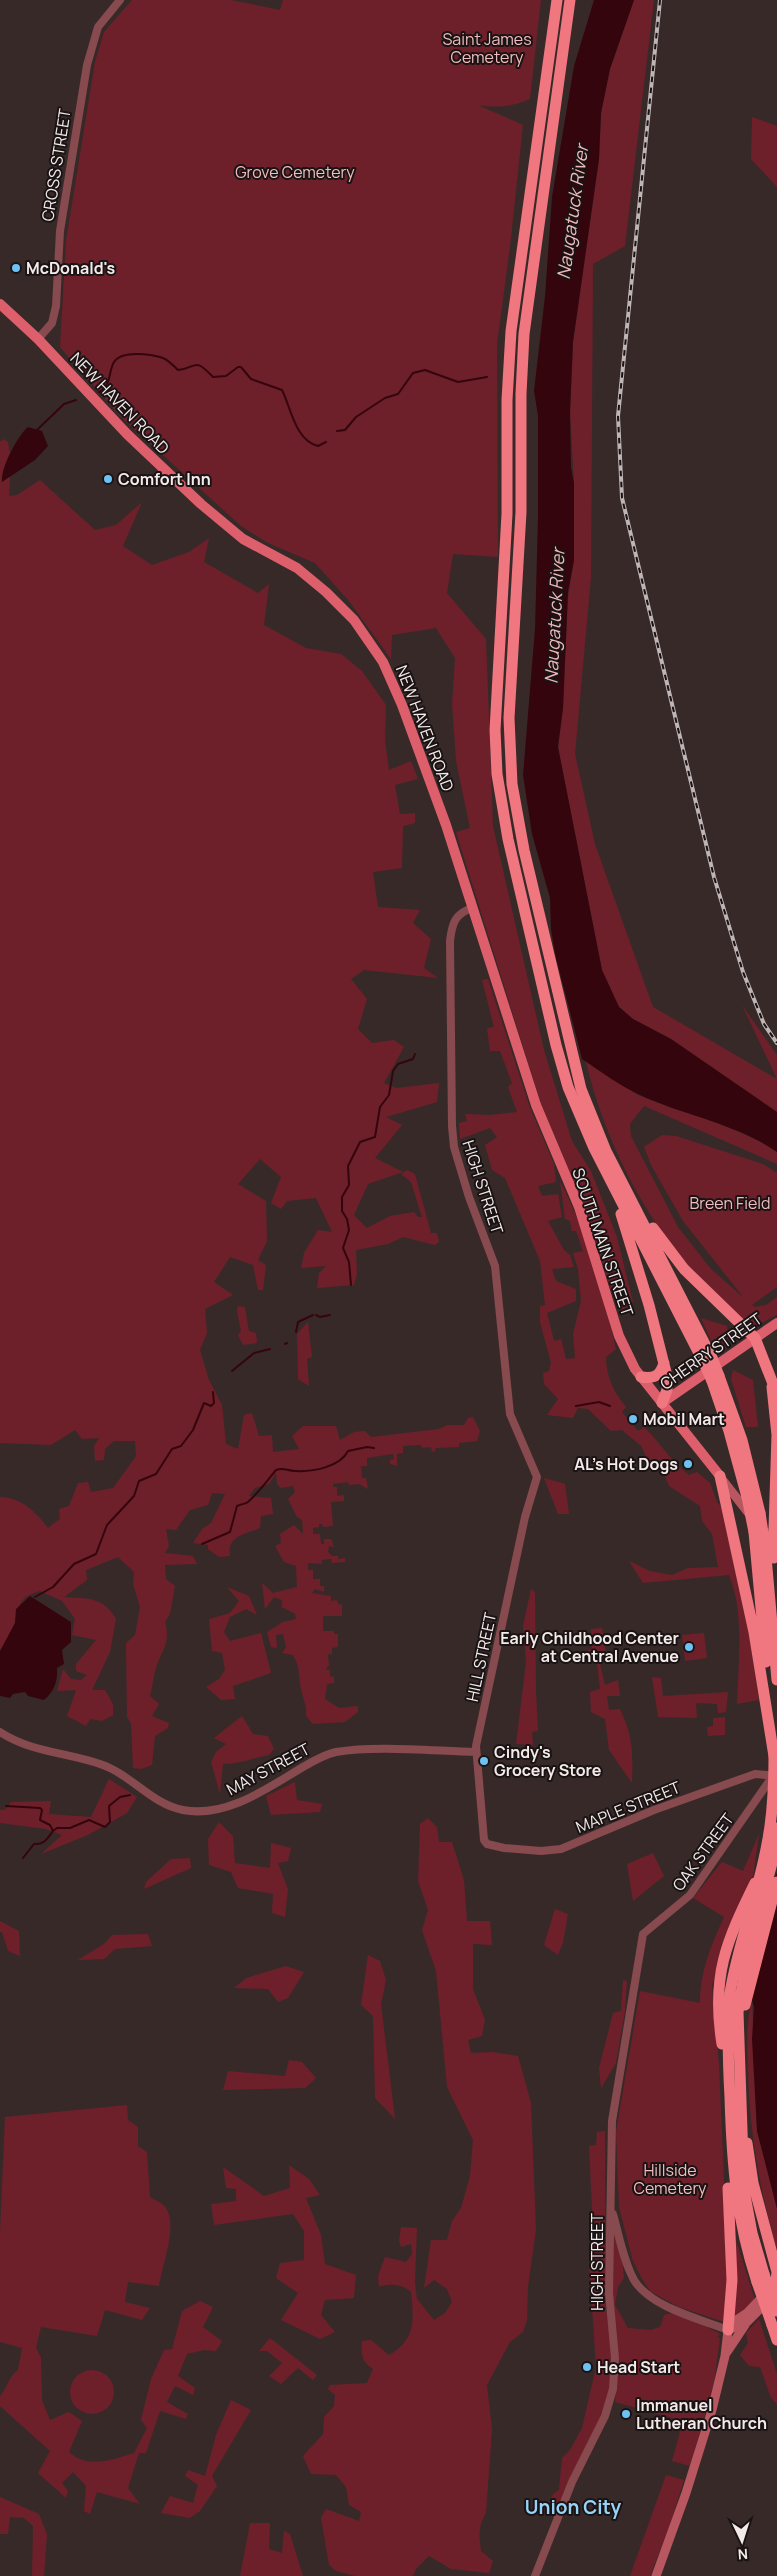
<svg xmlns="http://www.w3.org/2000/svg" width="777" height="2576" font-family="Manrope,sans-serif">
<rect width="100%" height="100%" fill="#382929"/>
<!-- green -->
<path fill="#6d202a" d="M132 0H231L280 10 283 0H541L530 99C511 107 498 108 478 105L523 125 510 247 497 344 498 557 453 554 447 593 486 639 493 826 544 1050 572 1141 591 1171 617 1237 633 1302 620 1312 613 1297 590 1221 540 1101 456 832 470 828 456 761 452 704 455 658 436 628 392 635 391 659 349 601 315 563 268 543 241 526 120 416 60 347 66 241 95 62 104 32Z
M634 0H654L625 246 593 264 591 577 575 754 595 844 653 1007 777 1079 742 1005 777 1055V1112L671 1039 633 1019 619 1007 602 970 558 747 563 708 568 598 574 560V483L570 412 573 342 599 159 601 113 610 69Z
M752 117 777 126V187L751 159Z
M3 439 8 442 11 459 9 496 17 495 40 480 95 530 116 525 142 502 123 546 152 565 189 552 209 538 204 562 258 593 269 584 264 625 306 648 341 654 362 671 386 705 385 740 389 770 411 761 418 779 395 785 400 814 415 813V823L403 826 402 868 373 872 378 907 420 910 413 923 431 939 424 968 438 978 364 970 351 979 367 999 358 1029 372 1043 394 1040 404 1047 384 1083 396 1088 439 1083 437 1102 386 1117 402 1125 375 1158 403 1172 368 1184 354 1215 367 1228 390 1216 414 1212 418 1217H422L411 1182 401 1174 407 1170 415 1174 431 1233H437L439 1242 435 1245 403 1237 388 1244 356 1250 357 1274 354 1285 317 1288 319 1273 326 1266 301 1268 304 1253 318 1230 332 1232 316 1198 287 1201 281 1209 271 1203 281 1177 260 1159 238 1184 266 1201 267 1241 258 1260 266 1265 263 1290H258L253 1265 230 1257 214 1282 233 1295 205 1309 207 1333 200 1350 209 1380 222 1405 226 1444 238 1449 244 1415 252 1413 259 1436 272 1435 273 1452 299 1449 292 1436 303 1426H336L340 1440 354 1432 365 1431 371 1437 439 1429 447 1425H464L468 1418 473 1417 480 1431 477 1441 459 1443V1447L436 1448 435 1451 432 1452 431 1447 422 1448 421 1445 403 1446V1453L397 1454V1466L390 1464V1460L394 1459 393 1454 367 1458V1466H361L362 1478H366L368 1489 359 1484 349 1485 348 1482 333 1484V1487H337V1496L344 1495V1501L331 1502 333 1526 323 1527 322 1524H319V1527L313 1528V1534H320L321 1544H324V1539H331L334 1547 329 1546 328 1552 332 1556H338V1559L345 1558V1562L332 1563 331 1559 322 1560V1564L308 1563V1570H313V1579H320V1586H324V1592L315 1589 312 1593 331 1596V1601L337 1600 338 1604 342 1605V1616H323V1631H334V1634H338V1647L332 1648V1654H328L329 1666 326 1668 327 1670H330V1676L334 1677V1683L327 1684 325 1699 339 1708 358 1706V1712L345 1722 313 1724 306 1716C307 1705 304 1702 302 1693 298 1679 301 1668 293 1655L282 1653 286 1647 283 1634 276 1635 277 1648 271 1647 267 1632 283 1622 296 1619 295 1614 282 1607V1600L274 1597 265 1609 262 1583 273 1593 297 1587 296 1566 284 1562 275 1546 281 1543 280 1534 294 1525 303 1534 302 1520 297 1517 288 1499 295 1492 293 1486 281 1488 277 1484 276 1473 269 1484 255 1488 249 1496 271 1498 273 1514 261 1516 260 1528C243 1535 227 1536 230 1556L219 1557 208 1549V1545L193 1543 202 1529 211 1523 225 1494 212 1493 208 1505 190 1510 176 1530 166 1529 169 1546 165 1553 193 1556 197 1564 165 1565 166 1579 175 1586 170 1614 165 1622C171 1645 162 1648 156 1668 153 1677 153 1686 150 1696L159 1704 152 1716 169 1723 168 1728 155 1736 152 1765 141 1769 133 1768 131 1723 127 1717 126 1643 135 1635 140 1607 133 1584 134 1572 118 1557 86 1570 87 1580 64 1597C88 1599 103 1596 116 1619L110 1652 92 1690H105L113 1704V1715L102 1721 90 1719 86 1726 67 1716 76 1690 57 1691 63 1669 71 1679 81 1680 87 1675 76 1671V1664L96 1640 72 1635 75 1619 62 1601 40 1591C19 1597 20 1603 15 1622 12 1631 5 1642 0 1651V1497C21 1497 37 1513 48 1528L60 1519 59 1509 69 1506 78 1483 88 1482 91 1492 113 1488 136 1456 135 1441H114L105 1449 104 1460 95 1461 94 1446 99 1438 82 1439 75 1430 51 1445 0 1443V442Z
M488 979 529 1105 554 1164 556 1182 538 1186 542 1196 558 1194 562 1217 548 1221 564 1250 570 1255 574 1267 552 1269 556 1281 576 1289V1301L547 1313 554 1341 561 1339 566 1359 575 1358 573 1334 581 1301 578 1269 573 1253 583 1251 576 1231H572L570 1221 565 1219 560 1181C587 1233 603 1292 616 1349L606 1357C606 1376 614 1393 626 1407L622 1412 638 1431 644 1427C660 1442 671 1462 689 1475L697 1472 710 1483 717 1502 724 1510 744 1599 759 1700 737 1704C738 1663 745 1613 729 1575L643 1583 629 1561 650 1571 672 1575 688 1568 718 1567 712 1534 702 1521 700 1506 669 1486 663 1471 648 1460 641 1446 622 1430 611 1431 588 1409 578 1408 573 1418 547 1415 558 1399 544 1384 543 1373 549 1371 551 1363 540 1322V1306L545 1305 540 1261 505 1178 492 1170 485 1145 497 1137 490 1128 460 1139 459 1123 467 1121 465 1114 490 1115 517 1112 508 1087 512 1083 500 1051H490L487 1028 494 1027 482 980Z
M586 1062 638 1095 672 1108 707 1118 764 1143 777 1152V1164L644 1106 630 1124 631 1136 678 1227 711 1269 744 1298 683 1221 652 1167 644 1147 662 1135 676 1136 763 1164 777 1173V1287L752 1305 755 1307 766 1305 777 1297V1315L753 1327C734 1311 713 1295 696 1276 643 1215 605 1141 586 1062Z
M238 1306 245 1307 249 1331 256 1333 257 1343 243 1345 238 1335 241 1331 237 1311Z
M701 1318 727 1326 728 1346 717 1354Z
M308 1322 312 1357 307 1359 309 1386 298 1379 297 1334Z
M733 1370 753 1380 758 1427H746L731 1379Z
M544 1478 565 1484 569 1514H558Z
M227 1587 249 1596 257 1615 246 1609 230 1617 224 1632 230 1641 261 1633 271 1673 233 1686 235 1699 221 1700 206 1687 219 1679 225 1670 222 1653 212 1651 209 1619 230 1613 239 1601Z
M531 1589 535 1592 536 1691 538 1731 532 1732 533 1745 516 1744 526 1662 523 1626Z
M602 1628 607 1660 600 1664 605 1685 618 1680 620 1696H607L609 1710 620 1709C633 1736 633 1753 632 1783L609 1750 605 1719 591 1712 590 1692 600 1689 597 1662 587 1663 588 1650 592 1649 591 1629Z
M704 1633 707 1658 685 1661 682 1635Z
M652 1677 661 1678 663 1696 728 1692 726 1712 718 1713 717 1704 696 1703 697 1718 658 1717Z
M242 1716 253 1734 268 1736 274 1749 269 1755C253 1758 240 1764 223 1764L220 1794 211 1762 216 1752 226 1744 214 1738Z
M725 1717V1735L708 1736 707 1727 713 1726V1718Z
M109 1779 137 1797 127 1813 88 1835 41 1854 62 1835 46 1829 0 1823V1810H5L11 1802 51 1801 49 1814 91 1817Z
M295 1782 297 1800 322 1804 320 1812 271 1815 266 1796Z
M428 1818 437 1827 439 1842H452L464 1880 467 1921H490L492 1945 473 1944V1989L485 2020 482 2036 468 2040 471 2053 492 2052 518 2056 531 2103 536 2229 528 2287 527 2320 523 2332 510 2342 487 2385 492 2429 486 2513C478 2525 479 2536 481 2551L493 2561 489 2573 451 2569 429 2556 416 2569 413 2576H355L336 2571 329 2565 321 2518 326 2509 359 2521 361 2512 349 2505 346 2487 336 2475 311 2474 303 2456 323 2434 324 2417 334 2406 335 2395 328 2389 330 2385 367 2383 373 2369C361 2361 361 2355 362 2341L371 2340 389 2355C416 2340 414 2319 411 2292 402 2284 390 2283 379 2287L378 2276 385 2257 406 2262 412 2254 411 2244 401 2247 399 2241 401 2227 417 2228 415 2282 417 2299 434 2320 445 2313 452 2302 447 2289 434 2280 424 2288 431 2240H447L452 2221 461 2208 470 2176 473 2140 447 2087 436 1971 422 1930 428 1910 418 1881 420 1824Z
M219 1822 233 1836 235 1863 270 1868 271 1843 291 1848 288 1861 278 1863 288 1889 285 1917 272 1913 273 1894 238 1888 231 1872 209 1865 208 1839Z
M759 1834 753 1876 726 1936 712 1986 719 2065 728 2270 724 2322 679 2307 651 2292 642 2279 633 2261 619 2207 616 2132 640 1991 700 2003C700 1971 711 1946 724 1917L693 1898 722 1862 743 1871Z
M653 1853 664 1876 633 1901 627 1864Z
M190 1858 191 1868 144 1889 146 1882 171 1859Z
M555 1909 568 1914 563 1943 558 1955 544 1945Z
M0 1921 19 1931 20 1956 8 1951 2 1932H0Z
M148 1934 152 1946 115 1949 104 1959 78 1960 104 1944 112 1935Z
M368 1955 380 1961 386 1980 381 2004 395 2119 375 2098 373 2016 361 2005Z
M286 1966 304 1972 288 1998 278 2002 268 1989 234 1988 246 1978Z
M623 1980 627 1981 625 2011 616 2063 601 2088 599 2068 613 2013 621 2011Z
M752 2000 757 2131 777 2204V2251C760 2190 749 2131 748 2068 747 2045 746 2022 752 2000Z
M289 2060 302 2062 316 2078 305 2088 223 2090 228 2071 285 2076Z
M127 2105 128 2120 138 2127V2146L147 2152 150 2197C155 2200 163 2203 166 2208 178 2225 162 2266 159 2286L128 2282 125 2302 150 2308 142 2320 105 2310 97 2336 41 2327 36 2347 41 2358 42 2400 50 2420 69 2412 82 2421 69 2452C87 2469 112 2460 134 2453L147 2428 141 2420 151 2379 164 2350 172 2349 182 2311 200 2301 213 2307 203 2327 222 2341 216 2351 204 2350 187 2354 178 2376 195 2388 193 2395 175 2386 167 2402 188 2414 186 2419 160 2411 146 2453H139L128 2488 140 2504 97 2492 90 2514 84 2511 86 2486 73 2472 62 2483 68 2491 66 2498 38 2473 50 2451 0 2406V2396C8 2387 8 2377 18 2370L22 2348 0 2342V2232L5 2117Z
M605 2131 606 2309 613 2357 608 2403 553 2516 546 2510 553 2494 559 2490 562 2458 570 2450 582 2428 596 2367 589 2262 594 2250 589 2146 596 2145 597 2132Z
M289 2165 309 2179 320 2195 306 2198 321 2235 325 2264 356 2275 354 2298 325 2300 321 2315 335 2332 320 2339 281 2320 298 2293 276 2278 280 2263 304 2260V2231L293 2214 214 2225 211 2204 236 2201V2189L226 2188 223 2167 264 2196 290 2188Z
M613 2230 622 2255 624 2278 618 2287 615 2305 628 2328 650 2330 660 2327 664 2315C681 2308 705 2326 720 2334L718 2337 720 2338 714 2384 690 2466 672 2461 683 2421 615 2402 617 2384 612 2286Z
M735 2237 755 2300 746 2311 733 2317Z
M759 2319 777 2374V2404L771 2398 760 2367 749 2366 740 2355 748 2343 746 2333Z
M270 2338 317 2375 313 2380 298 2368 281 2384 269 2376 282 2363 267 2351H259Z
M70 2392a22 22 0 1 1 44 0a22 22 0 1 1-44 0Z
M231 2400 251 2410 212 2476 217 2486 200 2511 190 2518 161 2513 170 2496 193 2503 198 2485 185 2476 188 2470 205 2476 216 2435Z
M666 2475 684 2480 668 2531 650 2576H630Z
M0 2497 39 2514 47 2534 44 2576H32L33 2526 24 2518 10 2517 8 2534H0Z
M250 2523H270L269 2549 282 2553 284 2531 290 2534 303 2576H240Z"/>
<!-- water -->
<path fill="#35050d" d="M594 0H634L610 69 601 113 599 159 573 342 570 412 571 467 574 483V560L568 592 563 708 558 747 602 970 619 1007 633 1019 671 1039 777 1112V1152C735 1123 685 1116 640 1095 620 1086 600 1071 582 1059L555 954 551 929 550 898 532 834 523 775 535 629 538 517V416L534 391 545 296 552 197 574 66Z
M28 427 42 431 48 446 35 460 2 482C0 469 18 435 28 427Z
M30 1596 71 1622V1642L62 1650 64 1664 57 1668C58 1681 54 1692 44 1700L28 1696 25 1692 13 1694 10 1698 0 1696V1651L15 1623 16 1609Z
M777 1873V2209L757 2131 752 2039 754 2007 751 1996 767 1903Z"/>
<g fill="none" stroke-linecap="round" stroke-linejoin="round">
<!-- stream -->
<path stroke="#35050d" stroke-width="2" d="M99 392C112 385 108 372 114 362 122 350 151 354 163 358 168 360 174 366 178 370 198 368 193 356 213 377L226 376 238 367H241L251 379 282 390C291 408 295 440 318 446L326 442
M37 430 64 404 76 400
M337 431 345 430 356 417 385 398 398 394 413 373 425 370 458 382 487 377
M351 1285 349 1262 343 1248 349 1230 347 1219 342 1211V1197L349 1185 348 1166 360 1142 375 1137 380 1107 389 1095 393 1071 398 1064 413 1059 415 1054
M316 1315 320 1317 330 1315
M296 1332 298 1322 313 1315
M285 1344 287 1343
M232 1371 254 1353 270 1349
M576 1406 599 1402 610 1406
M202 1544 230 1532 237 1506C241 1504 245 1504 248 1502 259 1492 267 1481 276 1470 284 1467 287 1471 295 1471 313 1472 340 1467 348 1451L367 1447 374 1448
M35 1597 53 1587 74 1564 96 1554 107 1525 134 1496 139 1481 156 1474 172 1449 181 1446 193 1430 204 1403 211 1406 214 1403 213 1392
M6 1806 40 1808 42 1810 40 1820 50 1825 53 1831 57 1828H70L89 1820 105 1827 110 1822 109 1806 120 1797 130 1795
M23 1858 34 1844C44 1845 47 1839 53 1831"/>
<!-- tertiary -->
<path stroke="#874a4e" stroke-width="8" d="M38 339 52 323 56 306 60 231 87 65 98 27 120 0
M472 908C455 914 452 923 450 941L452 1126 454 1147 469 1197 495 1266 510 1414 537 1477 525 1517 476 1746 484 1840 487 1844 504 1848 541 1851 561 1849 654 1810 755 1774 777 1776
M0 1732C33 1753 65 1752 100 1764 131 1774 151 1804 183 1810 224 1818 265 1790 298 1770 310 1763 322 1755 336 1752 376 1745 434 1751 476 1752
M613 2214C619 2235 623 2260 634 2280 650 2307 700 2319 728 2330
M535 2576 572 2482 605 2416 613 2389 615 2358 609 2293 612 2121 643 1934 690 1895 772 1777"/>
<!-- secondary -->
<path stroke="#b8575f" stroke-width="9" d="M721 1478 750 1515
M728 2330 747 2322 768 2301
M727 2352 745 2325
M656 2576 686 2493 712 2410 725 2356 728 2330 732 2323 747 2313 765 2294"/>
<!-- primary -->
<path stroke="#de5f6c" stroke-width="10" d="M0 304 38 339 127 434 201 504 243 539 297 568 326 592 354 620 383 662 402 705 446 825 536 1105 579 1207 619 1336 635 1369 720 1476
M662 1403 777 1323"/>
<!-- motorway -->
<path stroke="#f07780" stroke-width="11" d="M557 0 511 331 507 400V514L495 730 497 774 508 839 556 1045 568 1087 594 1148 704 1363
M570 0 524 334 521 394V512L509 718 512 784 524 850 581 1089 606 1151 712 1358
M621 1214 649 1305 667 1376V1390L662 1403
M653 1228 684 1269 755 1338 777 1394
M719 1376 742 1440 760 1513
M641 1377C654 1379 660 1376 664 1363
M712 1381 729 1431 747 1497
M772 1387 777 1435 774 1530
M720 1476 754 1632 774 1756
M754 1532 766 1662
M765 1546 777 1680
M770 1850 777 1828
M730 1993C727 2028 728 2062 730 2097 732 2163 736 2219 757 2282
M745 2005 777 1882
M722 2044C711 1976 726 1942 755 1883
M747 2143 753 2183 777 2272 775 2290
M728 2188 732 2280 728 2330
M764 2274 752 2233 744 2190 738 2012 747 1957 777 1844
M772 2325 777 2340"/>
<defs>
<path id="rail" d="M660 0 618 416 622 498 714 877 743 972 764 1024 777 1043"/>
</defs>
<!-- rail casing -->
<use href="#rail" stroke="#c0b5b5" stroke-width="4"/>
<!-- rail -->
<use href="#rail" stroke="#1a1314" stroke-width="2" stroke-dasharray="5.5" stroke-linecap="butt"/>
<!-- motorway-bridge -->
<path stroke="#f07780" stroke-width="11" d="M712 1358 719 1376
M704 1363 712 1381
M747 1497 754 1532
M760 1513 765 1546
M774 1530V1558
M730 1993C738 1943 758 1895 767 1844 773 1815 774 1786 774 1756
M764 2274 777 2311
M757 2282 772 2325"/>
</g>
<!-- markers -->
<g fill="#6ec2f3" stroke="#1a1314" stroke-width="2">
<circle cx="16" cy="268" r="5"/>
<circle cx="108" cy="479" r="5"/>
<circle cx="633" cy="1419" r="5"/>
<circle cx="688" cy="1464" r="5"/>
<circle cx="689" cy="1647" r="5"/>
<circle cx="484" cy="1761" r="5"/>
<circle cx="587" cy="2367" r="5"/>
<circle cx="626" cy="2414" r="5"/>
</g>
<g text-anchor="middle" stroke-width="4" stroke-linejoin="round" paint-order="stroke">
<!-- park labels -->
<g font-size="16" fill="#f2bcbe" stroke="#1a1314">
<text x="487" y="45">Saint James<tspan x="487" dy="18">Cemetery</tspan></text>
<text x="295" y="178">Grove Cemetery</text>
<text x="730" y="1209">Breen Field</text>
<text x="670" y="2176">Hillside<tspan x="670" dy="18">Cemetery</tspan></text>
</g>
<!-- street labels -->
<g font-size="16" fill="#f4eaea" stroke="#1a1314">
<text transform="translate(56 165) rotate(-81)" y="6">CROSS STREET</text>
<text transform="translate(120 403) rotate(46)" y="6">NEW HAVEN ROAD</text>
<text transform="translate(425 728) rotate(69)" y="6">NEW HAVEN ROAD</text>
<text transform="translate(483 1187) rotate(72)" y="6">HIGH STREET</text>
<text transform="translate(603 1242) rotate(71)" y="6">SOUTH MAIN STREET</text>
<text transform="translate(711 1351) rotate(-35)" y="6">CHERRY STREET</text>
<text transform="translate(481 1657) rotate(-78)" y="6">HILL STREET</text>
<text transform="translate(268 1769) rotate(-28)" y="6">MAY STREET</text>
<text transform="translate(628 1807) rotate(-22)" y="6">MAPLE STREET</text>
<text transform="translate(703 1852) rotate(-54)" y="6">OAK STREET</text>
<text transform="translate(597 2262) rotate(-90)" y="6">HIGH STREET</text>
</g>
<!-- poi labels -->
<g font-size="16" font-weight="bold" fill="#f4eaea" stroke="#1a1314" text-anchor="start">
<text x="26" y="274">McDonald's</text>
<text x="118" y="485">Comfort Inn</text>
<text x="643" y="1425">Mobil Mart</text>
<text x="678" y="1470" text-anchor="end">AL's Hot Dogs</text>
<text x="679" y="1644" text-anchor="end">Early Childhood Center<tspan x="679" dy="18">at Central Avenue</tspan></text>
<text x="494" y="1758">Cindy's<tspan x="494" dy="18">Grocery Store</tspan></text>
<text x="597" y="2373">Head Start</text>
<text x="636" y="2411">Immanuel<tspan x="636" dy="18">Lutheran Church</tspan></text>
</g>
<!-- water labels -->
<g font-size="18" font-style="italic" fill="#efb9bb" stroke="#1a1314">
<text transform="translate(573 212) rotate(-82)" y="6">Naugatuck River</text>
<text transform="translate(555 616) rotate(-87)" y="6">Naugatuck River</text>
</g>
<!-- quarter labels -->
<g font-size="19" font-weight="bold" fill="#97d3f7" stroke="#1a1314">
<text x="573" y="2514">Union City</text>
</g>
</g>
<!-- north arrow -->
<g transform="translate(742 2541) rotate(176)" stroke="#1a1314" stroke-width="4" paint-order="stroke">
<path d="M0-4L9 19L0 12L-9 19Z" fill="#f4eaea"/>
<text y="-8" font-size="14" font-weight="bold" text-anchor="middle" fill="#f4eaea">N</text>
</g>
</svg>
